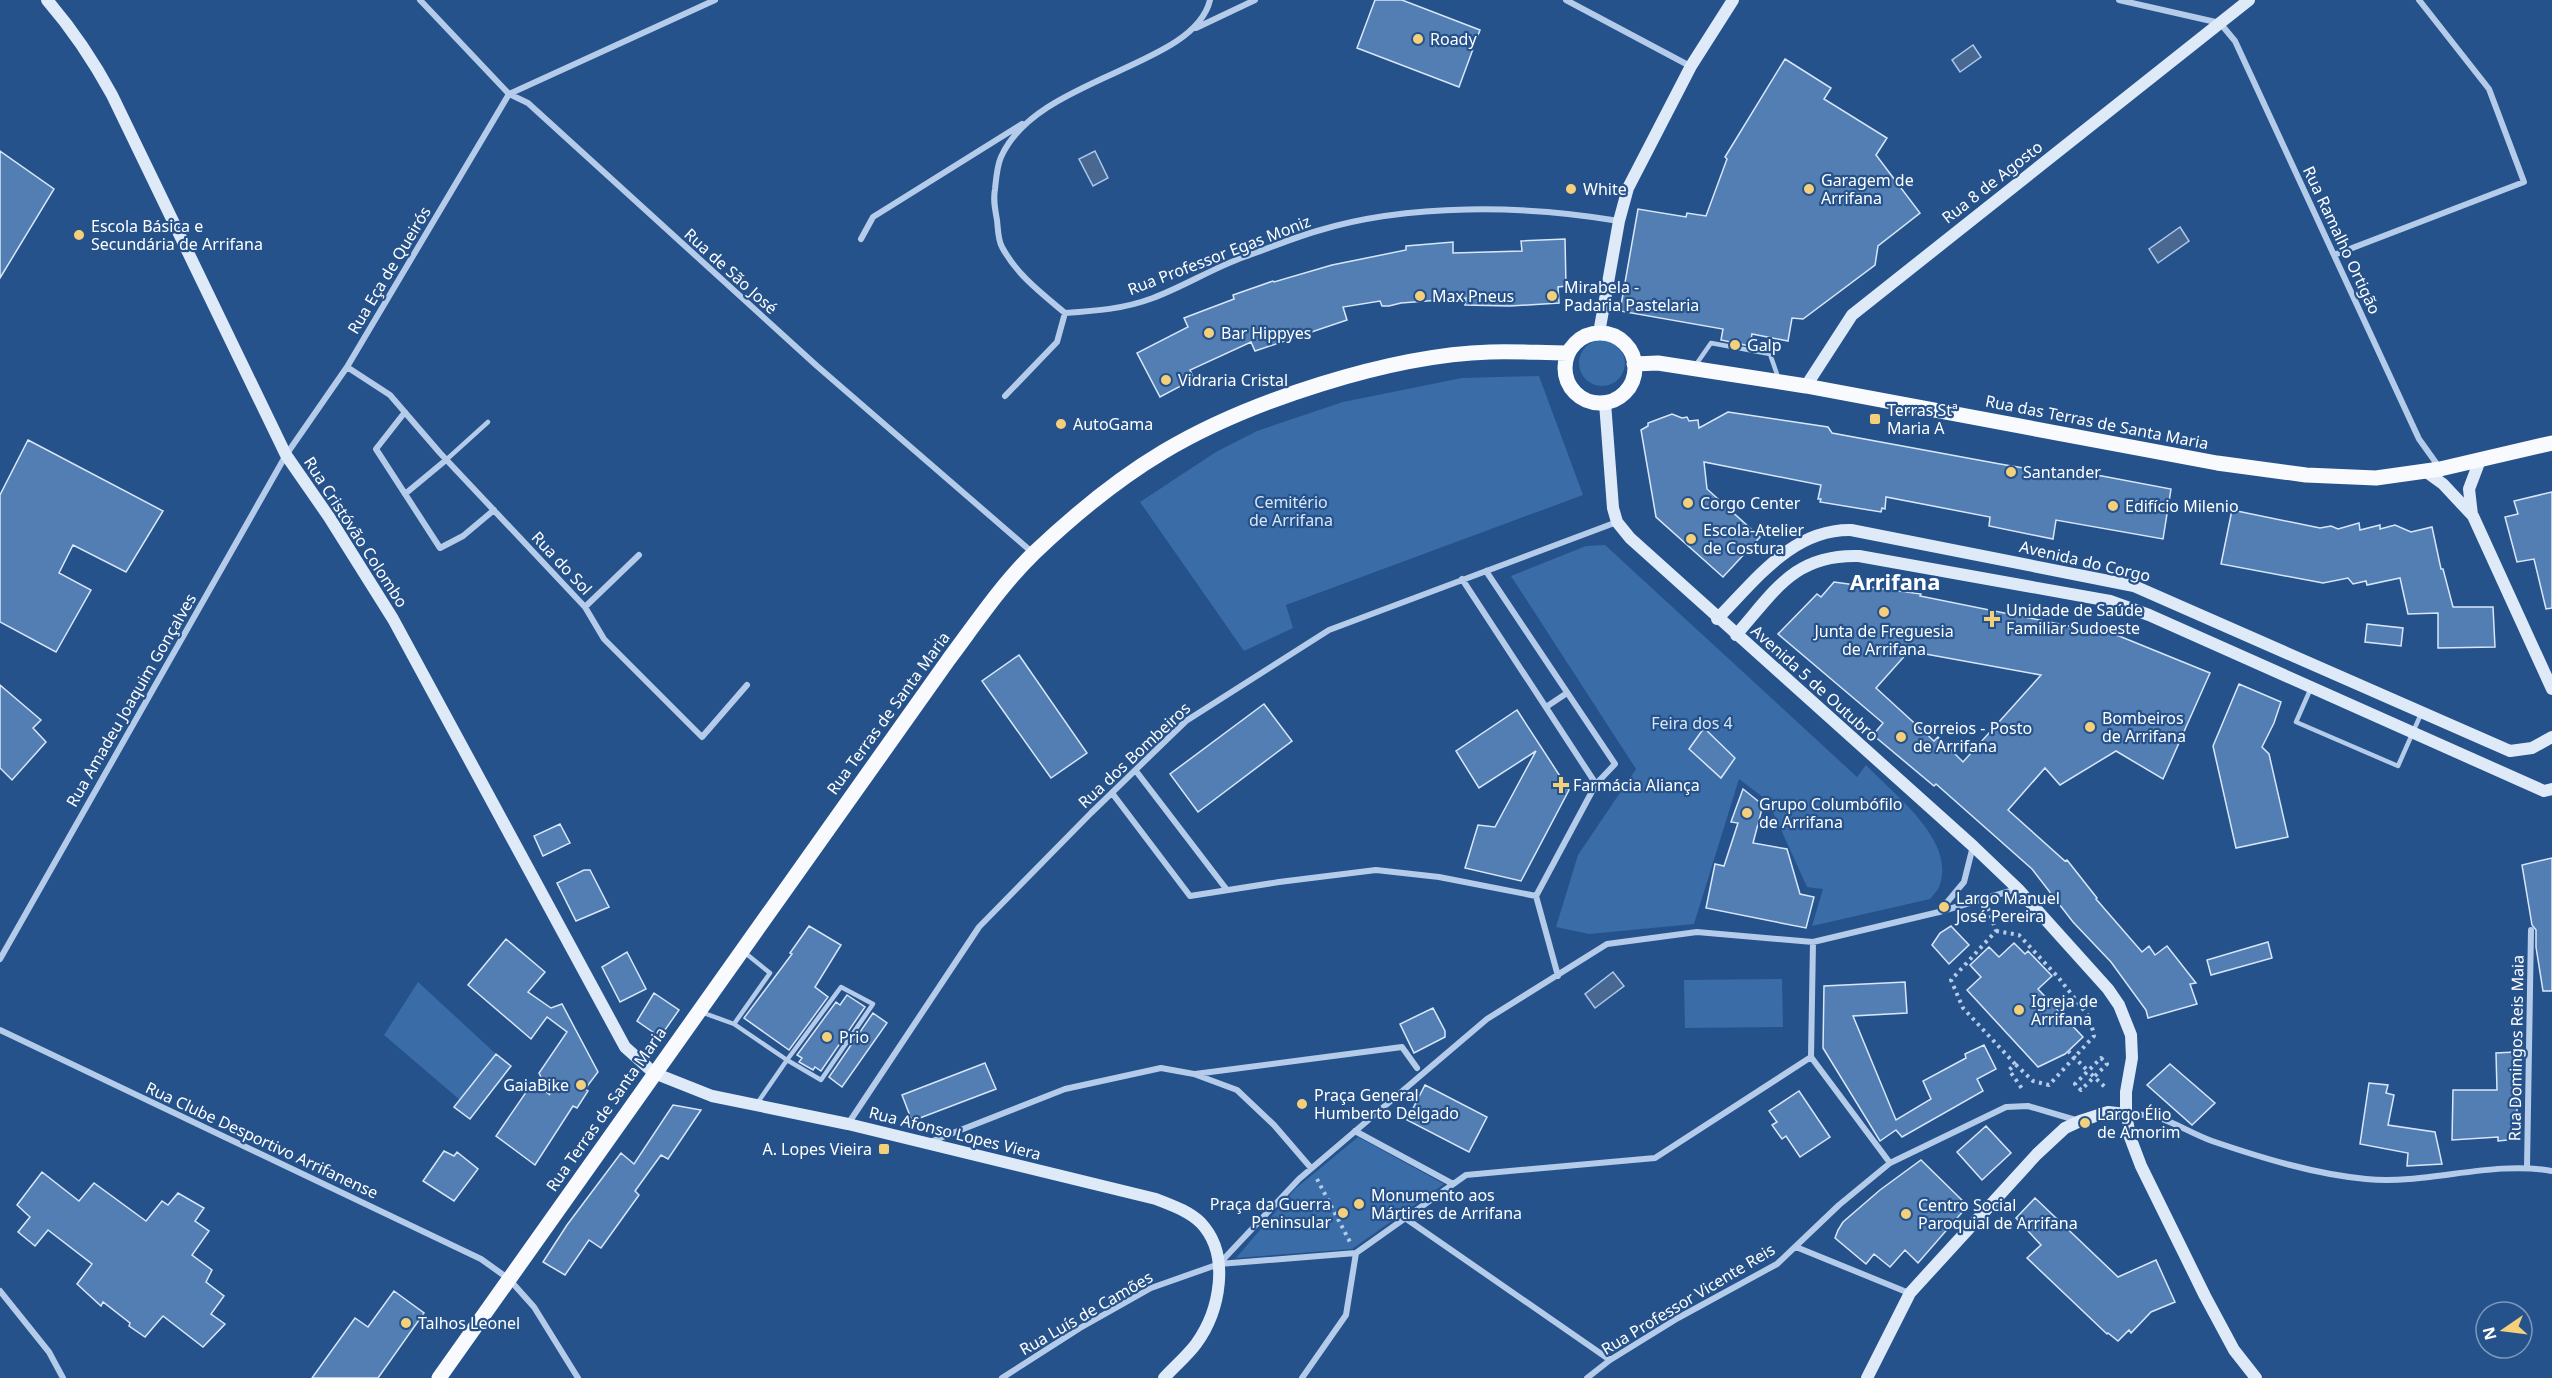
<svg xmlns="http://www.w3.org/2000/svg" width="2552" height="1378" font-family="'Noto Sans',sans-serif">
<rect width="100%" height="100%" fill="#26528b"/>
<!-- green -->
<path fill="#3a6ca8" d="M1579 363a23 23 0 1 1 46 0a23 23 0 1 1-46 0Z
M1539 376 1583 495 1286 605 1293 628 1244 651 1140 502 1216 452 1257 431 1343 402 1462 378Z
M1605 545 1857 777 1866 765C1893 794 1955 839 1940 884 1939 889 1933 895 1930 899L1812 926 1823 889 1807 887 1768 801 1739 779 1694 924 1589 934 1556 927 1578 855 1636 769 1511 576 1586 546Z
M1782 979 1783 1027 1685 1028 1684 980Z
M418 982 496 1054 460 1100 384 1035Z
M1358 1137 1444 1184 1352 1249 1236 1258 1295 1189Z"/>
<!-- water -->
<path fill="#496891" stroke="#a9c7eb" stroke-width="1.5" d="M1973 45 1981 57 1960 72 1952 60Z
M1095 151 1108 178 1093 186 1079 159Z
M2180 227 2189 241 2158 263 2149 249Z
M1613 972 1624 986 1595 1008 1585 994Z"/>
<!-- building -->
<path fill="#527eb4" stroke="#d8e7f8" stroke-width="1.5" fill-rule="evenodd" d="M1375 0H1402L1480 30 1459 87 1357 48Z
M1785 59 1831 88 1824 99 1887 138 1876 155 1920 213 1878 246 1875 265 1803 319 1792 318 1788 341 1752 334 1750 346 1721 340 1723 329 1620 311 1638 209 1686 217 1687 213 1706 216 1727 159 1725 157Z
M0 151 54 189 0 278Z
M1565 239 1566 286 1558 287 1559 303 1510 306 1465 305 1466 298 1401 303 1389 306H1382L1380 301 1343 307 1347 320 1255 351 1251 342 1190 370 1194 379 1160 397 1137 353 1188 327 1184 318 1234 299 1233 295 1273 281 1274 282 1332 265 1406 250V246L1453 242V253L1522 251 1521 241Z
M1728 412 1828 427 1832 433 2000 464 2064 475 2069 472 2102 476 2171 489 2163 539 2056 520 2053 539 1989 526 1990 517 1886 497 1885 509 1882 508 1881 512 1820 502 1821 499H1818L1821 485 1704 462 1707 489 1760 537 1723 577 1656 517 1641 430 1648 426V423L1672 414 1682 418 1687 417 1689 421 1698 420 1699 428Z
M28 440 163 511 126 572 73 545 59 573 91 590 56 652 0 622V495Z
M2552 492V608L2546 609 2534 559 2517 562 2505 517 2518 514 2514 501Z
M2232 510 2320 528 2331 526 2338 529 2359 523 2360 530 2380 525V529L2395 525 2411 532 2432 527 2441 569H2443L2453 607H2493L2495 647 2438 648V613L2408 614 2400 578 2367 585 2366 581 2353 584 2348 578 2323 583 2221 564Z
M1834 582 1921 594 1920 596 2089 630 2092 625 2210 673 2163 779 2116 751 2060 785 2045 768 2008 810 2065 861 2067 860 2097 898 2096 899 2142 952 2149 946 2155 955 2167 946 2196 983 2190 984 2197 1004 2148 1018 2146 1010 2111 962 2073 922 2032 869 1936 784 1934 786 1873 735 1883 723 1778 634 1817 594 1821 597ZM1909 651 2041 675 1963 762 1938 737 1934 741 1876 688Z
M2367 624 2403 628 2401 646 2365 642Z
M1019 655 1087 753 1051 778 982 681Z
M2239 684 2281 702 2274 723 2262 747 2269 754 2288 837 2236 848 2213 746Z
M0 685 41 720 33 728 46 742 12 780 0 768Z
M1264 704 1292 741 1198 812 1170 774Z
M1517 710 1569 790 1521 881 1465 868 1478 825 1495 827 1536 751 1479 788 1456 751Z
M1704 728 1735 758 1721 778 1689 749Z
M1743 789 1763 805 1753 843 1787 849 1800 894 1814 897 1806 928 1706 908 1715 864 1724 866 1738 823 1731 822Z
M560 824 570 843 543 856 534 836Z
M2552 858V991H2543L2536 947V930L2532 925 2522 865Z
M584 870H590L609 907 576 921 557 883Z
M809 926 841 945 815 987 828 997 789 1050 744 1018 792 954 790 953Z
M1951 926 1969 945 1949 964 1932 945 1940 933Z
M506 939 545 972 528 992 551 1008 562 1004 598 1072 585 1089 588 1091 577 1108 573 1106 535 1165 496 1136 533 1082 550 1095 539 1073 567 1032 547 1017 531 1039 468 985Z
M2268 942 2272 958 2211 975 2207 960Z
M2014 943 2025 954 2028 951 2052 976 2038 989 2083 1037 2065 1054 2038 1067 1967 990 1981 977 1970 965 1989 947 1999 957Z
M627 952 646 989 620 1002 602 967Z
M1905 982 1907 1013 1853 1016 1896 1120 1931 1099 1923 1081 1966 1058 1965 1054 1984 1045 1996 1069 1977 1079 1983 1091 1902 1137 1896 1130 1880 1141 1823 1048 1824 986Z
M654 993 679 1010 660 1037 637 1021Z
M847 995 865 1007 821 1071 815 1067 813 1070 799 1062 802 1058 797 1055 836 1002 840 1005Z
M1433 1008 1445 1031V1037L1414 1053 1400 1024Z
M873 1013 887 1023 842 1087 829 1077Z
M2515 1052 2518 1139 2498 1141V1137L2452 1140 2453 1090H2497L2496 1053Z
M496 1054 511 1066 470 1119 454 1107Z
M985 1063 996 1089 912 1121 902 1095Z
M2170 1064 2215 1103 2192 1125 2147 1085Z
M2369 1083 2388 1085 2386 1093 2394 1095 2388 1125 2435 1132 2442 1164 2407 1166 2408 1153 2360 1144Z
M1425 1085 1487 1117 1469 1152 1407 1120Z
M1799 1091 1830 1137 1800 1157 1786 1136 1782 1139 1772 1125 1777 1122 1769 1111Z
M673 1105 701 1110 668 1159 661 1155 635 1191 639 1195 601 1248 589 1240 565 1275 543 1262 567 1225 621 1153 634 1164Z
M1986 1126 2011 1153 1982 1180 1957 1152Z
M444 1151 454 1156 457 1152 478 1169 454 1201 423 1181Z
M1921 1160 1965 1203V1209L1918 1263 1905 1250 1890 1267 1874 1254 1866 1264 1835 1238 1838 1230 1843 1222 1880 1190Z
M42 1172 79 1201 94 1183 146 1221 162 1201 168 1205 178 1193 204 1208 195 1221 209 1231 192 1255 212 1270 206 1282 224 1296 211 1314 225 1324 203 1347 163 1316 145 1337 129 1326 130 1323 103 1302 101 1306 77 1284 92 1264 48 1230 35 1246 18 1232 30 1217 17 1205Z
M2035 1198 2118 1277 2156 1260 2175 1302 2151 1312 2131 1333 2129 1330 2118 1341 2108 1333 2107 1334 2027 1258 2041 1245 2016 1218Z
M394 1291 424 1313 378 1378H312L355 1318 368 1327Z"/>
<g fill="none" stroke-linecap="round" stroke-linejoin="round">
<!-- path -->
<path stroke="#b4ccea" stroke-width="4" stroke-dasharray="3 4.5" stroke-linecap="butt" d="M1988 908 1996 931 1951 980 1963 1008 2015 1064 2009 1070 2023 1090
M1996 931 2019 935 2058 977 2090 1018 2094 1036 2049 1085 2033 1081 2015 1064
M2068 1051 2088 1071
M2101 1058 2107 1064 2081 1090 2075 1084Z
M2091 1074 2106 1088
M1317 1179 1350 1242"/>
<!-- lane -->
<path stroke="#b4ccea" stroke-width="4.5" d="M1695 366 1711 343 1770 354 1779 380
M446 460 488 422
M2311 688 2296 722 2398 766 2421 714
M841 987 873 1004 821 1080 787 1060Z
M701 1012 734 1024 787 1060 756 1105
M734 1024 770 973 744 952"/>
<!-- street -->
<path stroke="#b4ccea" stroke-width="6" d="M420 0 509 94 528 103 817 366 1033 553
M1210 0C1194 68 1037 76 1001 157 997 166 996 179 995 189 993 200 995 209 997 220 998 229 998 240 1002 247 1017 275 1041 293 1065 313 1095 311 1124 309 1153 298 1185 286 1213 268 1244 257 1269 248 1293 238 1317 231 1408 203 1525 205 1619 221
M1566 0 1690 66
M2119 0 2220 23 2235 41 2419 439 2439 467
M1196 28 1255 0
M509 94 715 0
M861 239 873 217 1022 124
M2334 255 2524 182 2489 89 2419 0
M347 367 390 395 440 453 585 607 604 639 702 737 747 685
M1005 396 1057 342 1065 313
M405 412 376 449 440 548 463 536 494 510
M405 494 446 460
M1486 571 1615 764 1596 784 1536 896 1558 976
M1462 579 1596 784
M585 607 639 555
M1546 707 1567 693
M1136 771 1227 890
M1112 793 1190 896 1279 882 1376 870 1439 877 1536 896
M1939 912 1964 882 1973 846
M0 959 286 455 347 367 509 94
M0 1030 481 1259 509 1279 534 1307 578 1378
M1811 1057 1890 1163
M1811 1057 1813 942
M1195 1074 1402 1047 1417 1068
M2126 1114C2135 1115 2145 1114 2153 1116 2173 1121 2192 1134 2212 1141 2262 1158 2314 1174 2366 1179 2428 1185 2491 1160 2552 1171
M848 1124 979 927 1091 813 1186 721 1329 630 1617 522
M1355 1131 1453 1184
M930 1142 1065 1089 1161 1068 1194 1074 1237 1090 1274 1125 1311 1168
M2527 1167 2531 930
M1405 1218 1610 1360
M1796 1247 1909 1293
M1219 1264 1299 1179 1487 1019 1607 944 1697 932 1813 942 1939 912 2017 889
M0 1291 49 1352 63 1378
M1002 1378 1080 1328 1151 1288 1219 1264 1356 1253 1466 1175 1655 1158 1811 1057
M1302 1378 1346 1315 1356 1253
M1587 1378 1610 1360 1678 1318 1777 1264 1839 1205 1890 1163 2006 1107 2028 1106 2079 1121"/>
<!-- secondary -->
<path stroke="#dfeaf8" stroke-width="12" d="M47 0C73 30 93 60 112 95L286 455 329 517 393 619 625 1047 654 1073 712 1096 848 1124 1156 1199C1171 1205 1189 1211 1201 1223 1231 1255 1220 1311 1196 1344 1187 1356 1174 1367 1164 1378
M1599 333 1619 221 1628 188 1691 66 1733 0
M1806 386 1852 315 2249 0
M1605 403 1613 508 1617 522 1630 538 1973 846 2018 889 2108 989 2119 1005 2131 1035 2132 1058 2126 1092V1114L2130 1137 2141 1166 2205 1296 2234 1350 2256 1378
M2425 471 2443 484 2473 516 2552 689
M2472 515 2469 489 2480 460
M1717 619C1756 580 1792 529 1851 530L2134 586 2510 751 2532 748 2552 737
M1736 635C1775 591 1794 554 1859 556L2110 601 2149 615 2544 791 2552 789
M1867 1378 1910 1293 2037 1154 2065 1128 2080 1121 2108 1112 2126 1114"/>
<!-- primary -->
<path stroke="#f8fafe" stroke-width="15" d="M1565 368a35 35 0 1 1 70 0a35 35 0 1 1-70 0Z
M1634 364 1658 363 1806 386 2217 463 2306 475 2376 478 2440 469 2552 443
M439 1378 949 659C976 623 1002 584 1034 553 1074 515 1116 480 1163 452 1248 401 1391 355 1490 352 1516 351 1542 353 1568 353"/>
</g>
<!-- markers -->
<g fill="#f3d079" stroke="#26528b" stroke-width="2">
<circle cx="1418" cy="39" r="6"/>
<circle cx="1571" cy="189" r="6"/>
<circle cx="1809" cy="189" r="6"/>
<circle cx="79" cy="235" r="6"/>
<circle cx="1420" cy="296" r="6"/>
<circle cx="1552" cy="296" r="6"/>
<circle cx="1209" cy="333" r="6"/>
<circle cx="1735" cy="345" r="6"/>
<circle cx="1166" cy="380" r="6"/>
<rect x="1869" y="413" width="12" height="12" rx="3"/>
<circle cx="1061" cy="424" r="6"/>
<circle cx="2011" cy="472" r="6"/>
<circle cx="1688" cy="503" r="6"/>
<circle cx="2113" cy="506" r="6"/>
<circle cx="1691" cy="539" r="6"/>
<circle cx="1884" cy="612" r="6"/>
<path d="M1989 610h6v6h6v6h-6v6h-6v-6h-6v-6h6z"/>
<circle cx="2090" cy="727" r="6"/>
<circle cx="1901" cy="737" r="6"/>
<path d="M1558 776h6v6h6v6h-6v6h-6v-6h-6v-6h6z"/>
<circle cx="1747" cy="813" r="6"/>
<circle cx="1944" cy="907" r="6"/>
<circle cx="2019" cy="1010" r="6"/>
<circle cx="827" cy="1037" r="6"/>
<circle cx="581" cy="1085" r="6"/>
<circle cx="1302" cy="1104" r="6"/>
<circle cx="2085" cy="1123" r="6"/>
<rect x="878" y="1143" width="12" height="12" rx="3"/>
<circle cx="1359" cy="1204" r="6"/>
<circle cx="1343" cy="1213" r="6"/>
<circle cx="1906" cy="1214" r="6"/>
<circle cx="406" cy="1323" r="6"/>
</g>
<g text-anchor="middle" stroke-width="4.5" stroke-linejoin="round" paint-order="stroke">
<!-- poi labels -->
<g font-size="16" fill="#fff" stroke="#26528b" text-anchor="start">
<text x="1430" y="45">Roady</text>
<text x="1821" y="186">Garagem de<tspan x="1821" dy="18">Arrifana</tspan></text>
<text x="1583" y="195">White</text>
<text x="91" y="232">Escola Básica e<tspan x="91" dy="18">Secundária de Arrifana</tspan></text>
<text x="1564" y="293">Mirabela -<tspan x="1564" dy="18">Padaria Pastelaria</tspan></text>
<text x="1432" y="302">Max Pneus</text>
<text x="1221" y="339">Bar Hippyes</text>
<text x="1747" y="351">Galp</text>
<text x="1178" y="386">Vidraria Cristal</text>
<text x="1887" y="416">Terras Stª<tspan x="1887" dy="18">Maria A</tspan></text>
<text x="1073" y="430">AutoGama</text>
<text x="2023" y="478">Santander</text>
<text x="1700" y="509">Corgo Center</text>
<text x="2125" y="512">Edifício Milenio</text>
<text x="1703" y="536">Escola-Atelier<tspan x="1703" dy="18">de Costura</tspan></text>
<text x="2006" y="616">Unidade de Saúde<tspan x="2006" dy="18">Familiar Sudoeste</tspan></text>
<text x="1884" y="637" text-anchor="middle">Junta de Freguesia<tspan x="1884" dy="18">de Arrifana</tspan></text>
<text x="2102" y="724">Bombeiros<tspan x="2102" dy="18">de Arrifana</tspan></text>
<text x="1913" y="734">Correios - Posto<tspan x="1913" dy="18">de Arrifana</tspan></text>
<text x="1573" y="791">Farmácia Aliança</text>
<text x="1759" y="810">Grupo Columbófilo<tspan x="1759" dy="18">de Arrifana</tspan></text>
<text x="1956" y="904">Largo Manuel<tspan x="1956" dy="18">José Pereira</tspan></text>
<text x="2031" y="1007">Igreja de<tspan x="2031" dy="18">Arrifana</tspan></text>
<text x="839" y="1043">Prio</text>
<text x="569" y="1091" text-anchor="end">GaiaBike</text>
<text x="1314" y="1101">Praça General<tspan x="1314" dy="18">Humberto Delgado</tspan></text>
<text x="2097" y="1120">Largo Élio<tspan x="2097" dy="18">de Amorim</tspan></text>
<text x="872" y="1155" text-anchor="end">A. Lopes Vieira</text>
<text x="1371" y="1201">Monumento aos<tspan x="1371" dy="18">Mártires de Arrifana</tspan></text>
<text x="1331" y="1210" text-anchor="end">Praça da Guerra<tspan x="1331" dy="18">Peninsular</tspan></text>
<text x="1918" y="1211">Centro Social<tspan x="1918" dy="18">Paroquial de Arrifana</tspan></text>
<text x="418" y="1329">Talhos Leonel</text>
</g>
<!-- street labels -->
<g font-size="16" fill="#fff" stroke="#26528b">
<text transform="translate(1992 182) rotate(-38)" y="6">Rua 8 de Agosto</text>
<text transform="translate(2342 240) rotate(65)" y="6">Rua Ramalho Ortigão</text>
<text transform="translate(1219 255) rotate(-21)" y="6">Rua Professor Egas Moniz</text>
<text transform="translate(389 270) rotate(-59)" y="6">Rua Eça de Queirós</text>
<text transform="translate(731 271) rotate(42)" y="6">Rua de São José</text>
<text transform="translate(2097 422) rotate(11)" y="6">Rua das Terras de Santa Maria</text>
<text transform="translate(356 532) rotate(57)" y="6">Rua Cristóvão Colombo</text>
<text transform="translate(2085 561) rotate(13)" y="6">Avenida do Corgo</text>
<text transform="translate(562 563) rotate(47)" y="6">Rua do Sol</text>
<text transform="translate(1815 683) rotate(42)" y="6">Avenida 5 de Outubro</text>
<text transform="translate(131 700) rotate(-60)" y="6">Rua Amadeu Joaquim Gonçalves</text>
<text transform="translate(888 713) rotate(-54)" y="6">Rua Terras de Santa Maria</text>
<text transform="translate(1134 755) rotate(-43)" y="6">Rua dos Bombeiros</text>
<text transform="translate(2516 1048) rotate(-89)" y="6">Rua Domingos Reis Maia</text>
<text transform="translate(606 1109) rotate(-55)" y="6">Rua Terras de Santa Maria</text>
<text transform="translate(955 1133) rotate(14)" y="6">Rua Afonso Lopes Viera</text>
<text transform="translate(262 1140) rotate(25)" y="6">Rua Clube Desportivo Arrifanense</text>
<text transform="translate(1688 1299) rotate(-31)" y="6">Rua Professor Vicente Reis</text>
<text transform="translate(1086 1313) rotate(-30)" y="6">Rua Luís de Camões</text>
</g>
<!-- park labels -->
<g font-size="16" fill="#d8e7f8" stroke="#26528b">
<text x="1291" y="508">Cemitério<tspan x="1291" dy="18">de Arrifana</tspan></text>
<text x="1692" y="729">Feira dos 4</text>
</g>
<!-- district labels -->
<g font-size="22" font-weight="bold" fill="#fff" stroke="#26528b">
<text x="1895" y="590">Arrifana</text>
</g>
</g>
<!-- north arrow -->
<g transform="translate(2504 1330) rotate(256)"><circle r="28" fill="#26528b" stroke="#7d97b9" stroke-width="1.5"/>
<path d="M0-4.5L10 22L0 15L-10 22Z" fill="#f3d079"/>
<text y="-9" font-size="16" font-weight="bold" text-anchor="middle" fill="#ffffff">N</text>
</g>
</svg>
